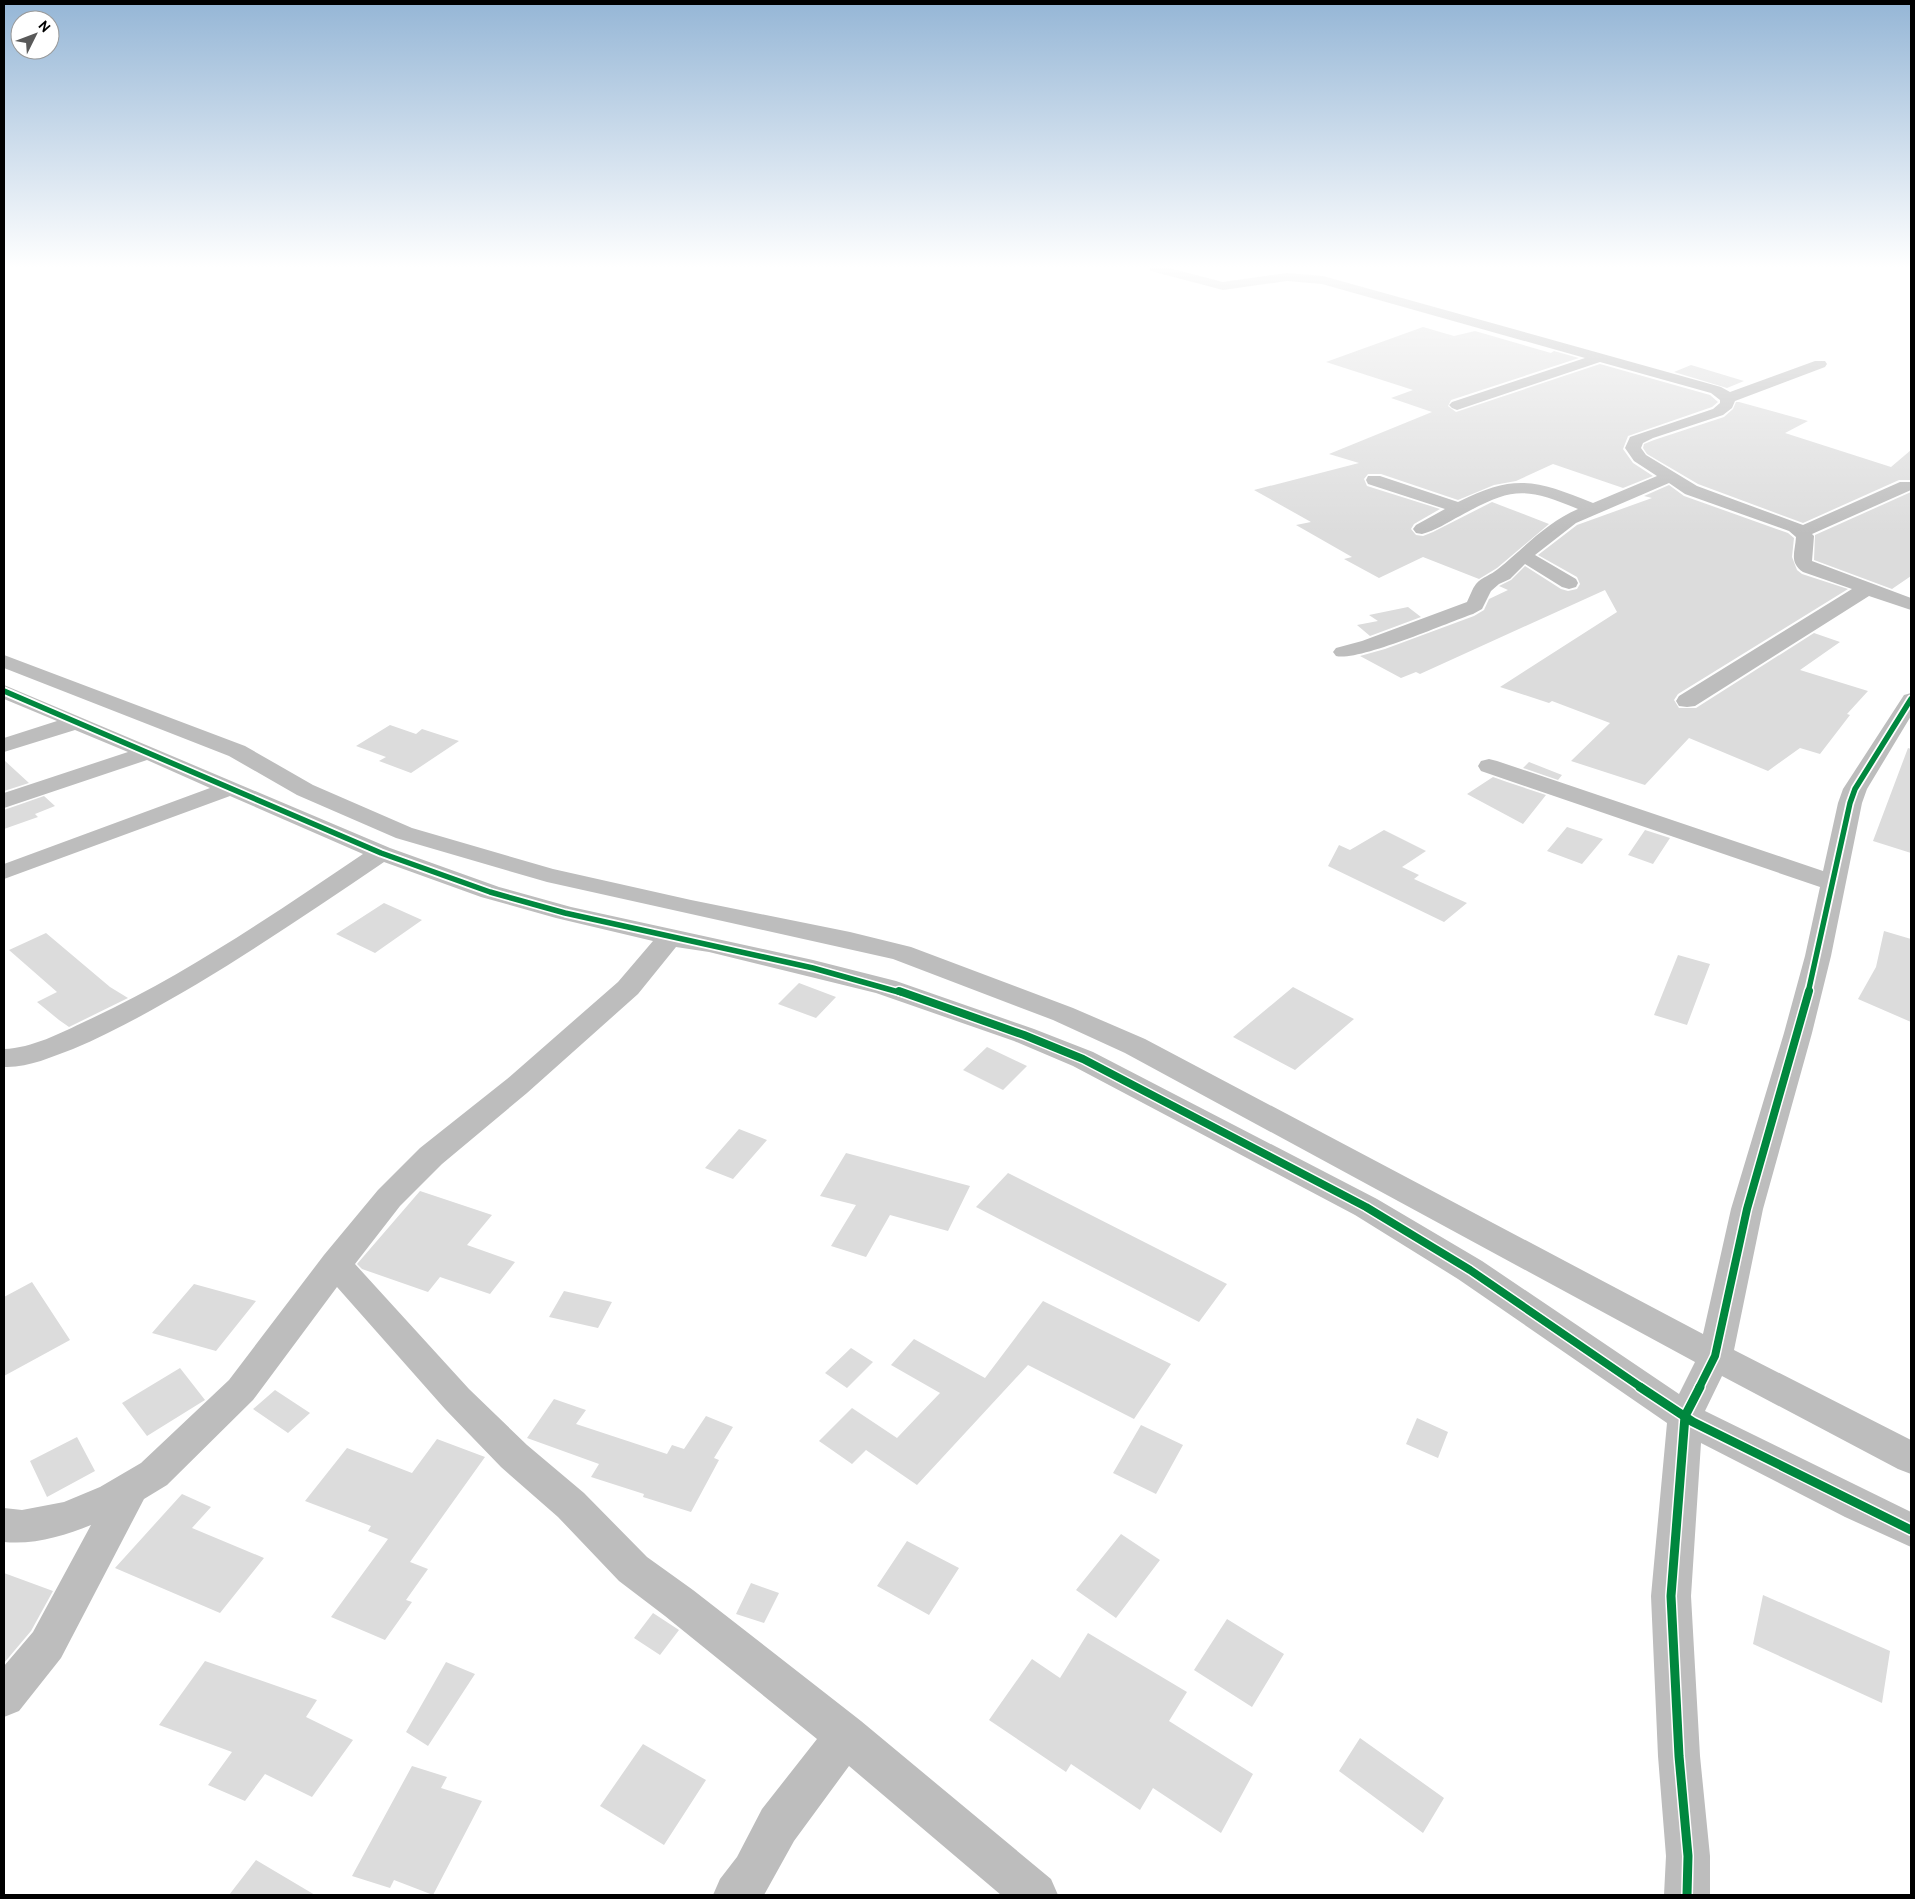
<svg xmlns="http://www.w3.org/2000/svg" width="1915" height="1899" font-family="Overpass,sans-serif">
<rect width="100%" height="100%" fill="#fff"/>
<!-- building -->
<path fill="#dcdcdc" d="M1423 327 1454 336 1475 331 1551 353 1554 351 1579 358 1451 400 1448 406 1456 412 1600 364 1710 395 1718 402 1712 407 1628 436 1623 449 1633 463 1653 476 1623 488 1553 464 1516 481 1494 485 1458 500 1381 474H1368L1364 479 1367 486 1440 509 1414 524 1411 529 1416 535 1423 536 1433 532 1492 502 1549 524 1497 568 1479 579 1423 557 1379 578 1344 559 1352 557 1296 525 1311 522 1254 490 1359 463 1329 454 1432 412 1391 398 1413 390 1326 362Z
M1691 365 1744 381 1727 388 1674 372Z
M1736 402H1739L1808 421 1785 433 1891 467 1911 450V480H1899L1803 523 1698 484 1647 454 1643 448 1644 444 1654 440 1724 417 1733 409Z
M1669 485 1684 496 1788 533 1794 538 1792 557 1797 570 1802 574 1848 589 1678 694 1674 700 1679 708H1696L1814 633 1840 642 1800 670 1868 691 1847 714 1850 715 1820 754 1800 748 1768 771 1689 738 1645 785 1571 761 1610 723 1552 701 1549 703 1500 687 1617 612 1605 590 1420 674 1416 672 1401 678 1360 656 1385 649 1474 616 1484 610 1489 599 1508 590 1499 586 1511 580 1525 566 1561 589 1568 591 1577 589 1580 584 1577 577 1538 555 1577 525 1652 498 1644 496Z
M1911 492V576L1892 589 1814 560 1815 535Z
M1408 607 1421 617 1370 636 1357 625 1378 621 1369 615Z
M390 725 416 734 422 729 459 741 411 773 379 761 386 757 356 746Z
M1908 748 1911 749V853L1873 841Z
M4 760 29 783 4 791Z
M1529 762 1562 775 1558 780 1523 768Z
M1493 777 1507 782 1546 795 1523 824 1467 794Z
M44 796 55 806 35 814 38 817 4 829V810Z
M1567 827 1603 839 1582 864 1547 851Z
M1384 830 1426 851 1402 867 1419 875 1414 879 1467 903 1444 922 1328 866 1339 845 1350 850Z
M1645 830 1670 838 1653 864 1628 855Z
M384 903 422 920 375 953 336 934Z
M1884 931 1911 939V1022L1858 999 1876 967Z
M46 933 110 987 128 998 69 1027 59 1020 37 1002 57 992 9 950Z
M1678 955 1710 964 1687 1025 1654 1015Z
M799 983 836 997 816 1018 778 1004Z
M1293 987 1354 1019 1295 1070 1233 1037Z
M987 1047 1027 1066 1003 1090 963 1070Z
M739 1129 767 1140 733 1179 705 1168Z
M846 1153 970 1186 948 1231 890 1215 866 1257 831 1246 856 1205 820 1196Z
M1008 1173 1227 1284 1199 1322 976 1207Z
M420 1191 492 1215 467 1245 515 1262 490 1294 440 1277 428 1292 362 1269 357 1264Z
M32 1282 70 1340 4 1376V1297Z
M194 1284 256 1301 216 1351 152 1333Z
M564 1291 612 1302 598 1328 549 1317Z
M1043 1301 1171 1364 1134 1419 1028 1365 917 1485 866 1450 852 1464 819 1441 852 1408 897 1438 940 1393 891 1365 914 1339 985 1378Z
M851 1348 873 1362 847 1388 825 1373Z
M180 1368 205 1400 147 1436 122 1403Z
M275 1390 310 1413 288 1433 253 1409Z
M554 1399 586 1410 576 1424 667 1454 672 1445 684 1449 706 1416 733 1427 714 1458 719 1460 691 1512 643 1497 644 1494 591 1477 599 1464 527 1438Z
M1417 1418 1448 1432 1438 1458 1406 1444Z
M1141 1425 1183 1445 1156 1494 1113 1473Z
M77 1437 95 1471 47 1497 30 1461Z
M437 1439 485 1457 410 1562 428 1569 406 1600 412 1602 385 1640 331 1617 388 1539 368 1531 371 1526 305 1501 347 1448 412 1473Z
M182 1494 211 1507 192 1528 264 1558 220 1613 115 1568Z
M1121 1534 1160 1560 1116 1618 1076 1590Z
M907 1541 959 1568 929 1615 877 1586Z
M4 1573 53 1591 31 1631 4 1663Z
M751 1583 779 1593 764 1623 736 1614Z
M1763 1595 1890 1651 1882 1703 1753 1644Z
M653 1613 679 1630 660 1655 634 1638Z
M1227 1619 1284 1654 1252 1707 1194 1670Z
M1088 1633 1187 1692 1169 1721 1253 1774 1221 1833 1153 1788 1140 1810 1071 1764 1066 1772 989 1720 1032 1659 1060 1678Z
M205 1661 317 1700 306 1717 353 1740 312 1797 265 1774 245 1801 208 1785 232 1752 159 1725Z
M446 1662 475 1674 428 1746 406 1732Z
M1360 1738 1444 1798 1423 1833 1339 1771Z
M643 1744 706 1780 664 1845 600 1806Z
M412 1766 447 1777 441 1788 482 1801 433 1895 394 1880 390 1888 352 1876Z
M256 1860 315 1895H229Z"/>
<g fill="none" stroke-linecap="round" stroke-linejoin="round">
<!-- minor -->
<path fill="#bdbdbd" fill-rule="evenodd" d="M1149 268H1169L1223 282 1287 273 1323 276 1721 387 1730 392 1815 361H1825L1827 364 1825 367 1735 401 1732 408 1723 415 1653 438 1643 443 1641 448 1646 455 1697 486 1803 525 1900 482H1911V490L1812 534 1814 536 1812 561 1911 598V610L1869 596 1695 706 1687 707 1679 706 1676 701 1679 696 1852 589 1803 572C1789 562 1795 553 1796 537L1789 531 1685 494 1669 483 1576 523 1535 555 1576 579 1578 583 1576 587 1569 589 1562 587 1525 564 1510 579 1499 584 1491 591 1482 609 1473 614C1447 623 1357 662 1336 656L1333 652 1336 648 1362 641 1467 602C1470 596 1472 589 1476 584 1482 577 1491 575 1498 569 1524 548 1547 522 1578 509 1523 486 1511 488 1460 516 1448 522 1435 531 1422 534L1416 533 1413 529 1416 525 1445 509 1368 484 1366 480 1368 476H1380L1458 502C1515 473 1536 480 1593 503L1657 476 1634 461 1625 448 1630 437 1713 409 1720 403V400L1711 393 1600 362 1457 410 1452 408 1449 405 1452 402 1585 358 1322 284 1287 281 1223 290 1151 271Z
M4 655 245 746 313 785 412 828 553 869 691 900 850 932 911 947 1073 1008 1145 1039 1703 1334 1731 1209 1784 1033 1805 956 1820 887 1481 771 1478 766 1481 761 1489 759 1497 761 1823 871 1838 803 1843 789 1904 695 1911 693V716L1867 789 1862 803 1831 956 1812 1033 1763 1209 1734 1350 1911 1440V1474L1898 1469 1722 1376 1705 1411 1911 1512V1547L1845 1517 1701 1443 1691 1596 1700 1756 1710 1856V1895H1664L1666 1856 1658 1756 1651 1596 1667 1423 1458 1279 1355 1215 1073 1066 1014 1041 876 993 709 952 676 947 638 994 527 1093 442 1164 400 1206 355 1264 469 1389 527 1445 584 1493 647 1557 693 1590 861 1721 1051 1879 1058 1895H1001L849 1766 794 1841 764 1895H713L720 1879 737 1857 762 1809 817 1739 665 1616 619 1581 558 1517 501 1467 445 1409 337 1287 253 1400 167 1485 144 1499 61 1658 19 1711 4 1717V1666L33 1632 91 1525C64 1536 34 1545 4 1542V1508L22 1510 64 1502 100 1487 141 1463 229 1380 324 1255 378 1190 420 1148 507 1079 618 982 653 941 556 918 481 897 384 862C322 904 260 946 197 984 156 1008 116 1031 73 1049 51 1057 28 1068 4 1067V1049C32 1048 61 1033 86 1021 184 976 274 914 363 854L230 796 4 879V864L210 788 147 760 4 808V793L128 752 75 730 4 752V738L57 721 4 699V685L390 848 499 887 571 907 813 960 896 981 1034 1029 1093 1052 1377 1199 1482 1261 1679 1394 1695 1362 1125 1053 1053 1020 893 959 547 882 396 838 297 795 229 756 4 668Z"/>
<defs>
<path id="cycleway-far2" d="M4 691 381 853 490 892 565 913 813 968 902 993
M1808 993 1850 803 1855 789 1911 699"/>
<path id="cycleway-far1" d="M899 991 1024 1035 1083 1059 1366 1207 1470 1270 1642 1388
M1699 1388 1715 1356 1747 1209 1809 991"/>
<path id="cycleway" d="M1640 1387 1693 1422 1911 1530
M1687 1895 1688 1856 1679 1756 1671 1596 1685 1416 1700 1387"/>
</defs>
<!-- cycleway-far2 casing -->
<use href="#cycleway-far2" stroke="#fff" stroke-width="9"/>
<!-- cycleway-far1 casing -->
<use href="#cycleway-far1" stroke="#fff" stroke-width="11"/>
<!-- cycleway casing -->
<use href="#cycleway" stroke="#fff" stroke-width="12"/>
<!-- cycleway-far2 -->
<use href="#cycleway-far2" stroke="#00873e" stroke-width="5.5"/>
<!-- cycleway-far1 -->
<use href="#cycleway-far1" stroke="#00873e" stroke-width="8"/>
<!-- cycleway -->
<use href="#cycleway" stroke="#00873e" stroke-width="9"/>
</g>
<!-- sky -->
<linearGradient id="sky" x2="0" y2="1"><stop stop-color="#95b6d6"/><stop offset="0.5" stop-color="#fff"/><stop offset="1" stop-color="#fff" stop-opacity="0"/></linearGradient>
<rect width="1915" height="534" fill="url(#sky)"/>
<!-- border -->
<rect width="1915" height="1899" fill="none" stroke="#000000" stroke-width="10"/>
<!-- north arrow -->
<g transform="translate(35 35) rotate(48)"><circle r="24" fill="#ffffff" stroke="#999999"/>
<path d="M0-4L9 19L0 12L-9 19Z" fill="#595959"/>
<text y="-8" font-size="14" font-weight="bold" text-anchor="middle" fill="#000000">N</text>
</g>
</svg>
